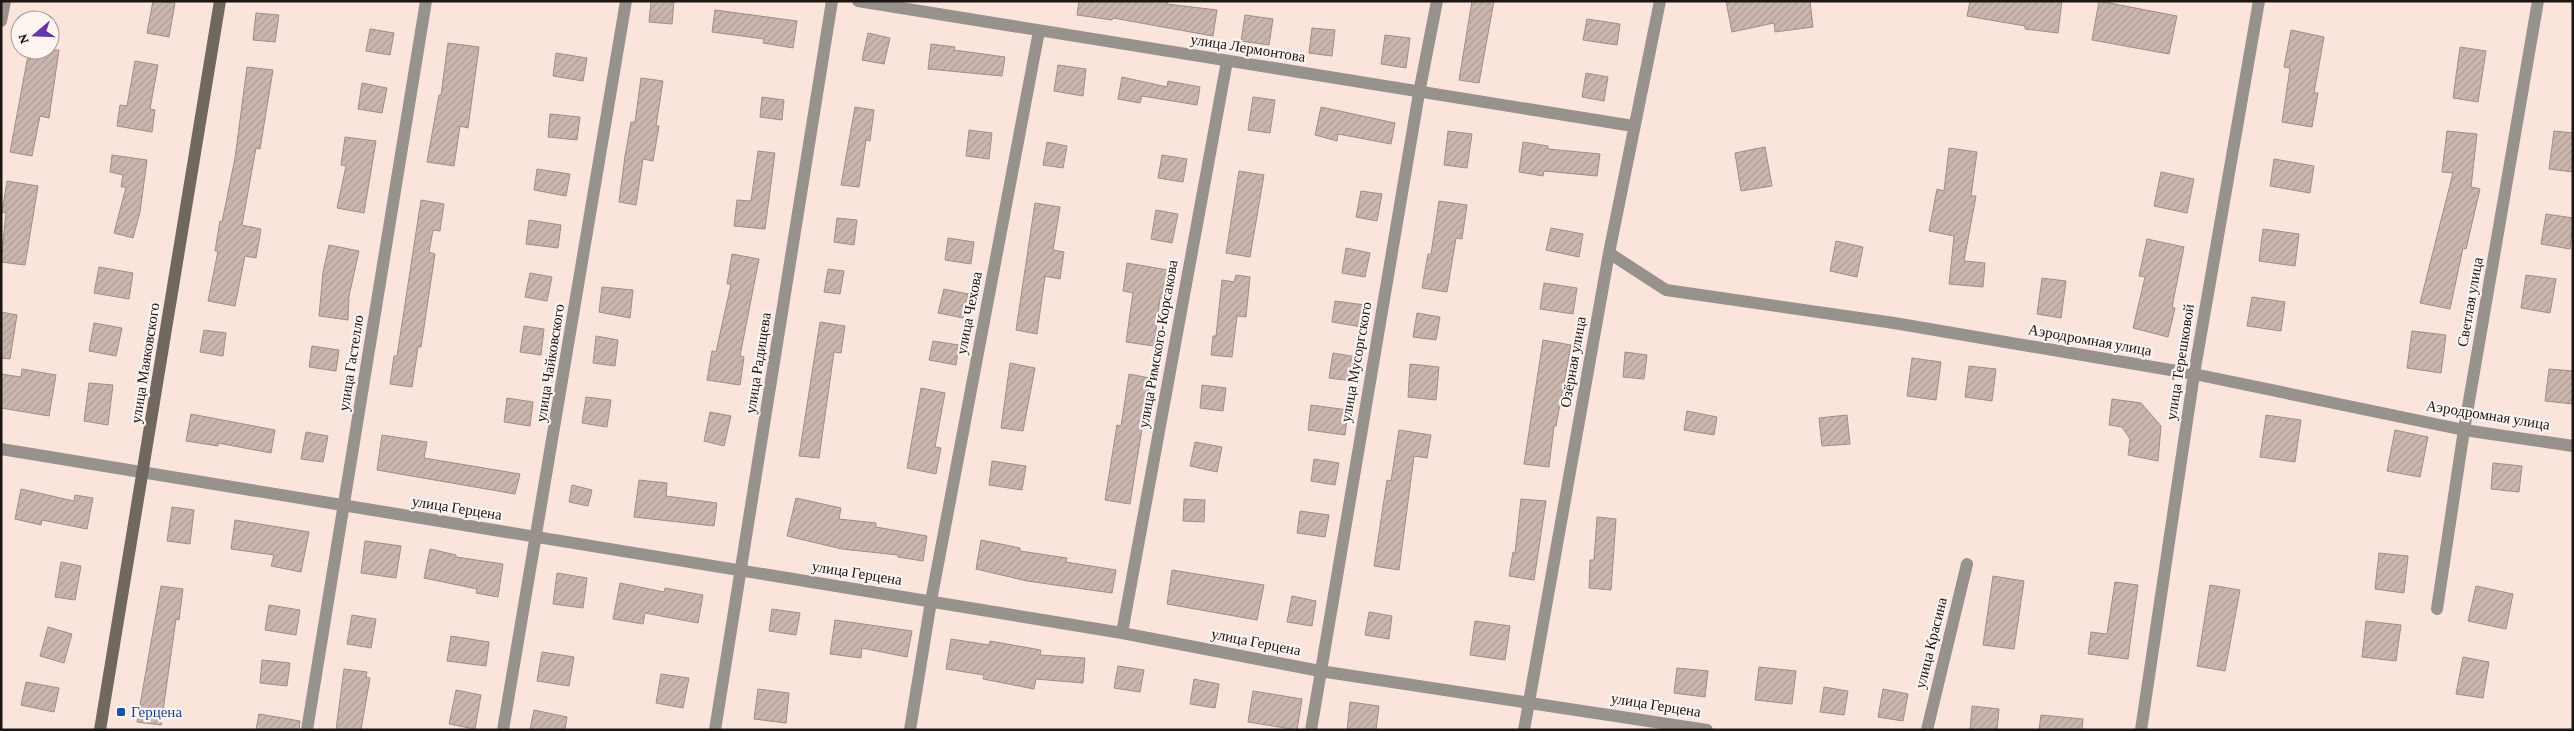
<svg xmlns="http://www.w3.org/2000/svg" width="2574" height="731" font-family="'Crimson Pro',serif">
<defs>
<pattern id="building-hatch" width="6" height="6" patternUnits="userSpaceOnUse" patternTransform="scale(1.25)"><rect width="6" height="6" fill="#cbb6af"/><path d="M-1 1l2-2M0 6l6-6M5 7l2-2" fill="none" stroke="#ae9c96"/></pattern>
</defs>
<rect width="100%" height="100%" fill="#fae4dc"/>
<!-- building -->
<path fill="url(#building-hatch)" stroke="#a18d85" d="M153 1 175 3 169 37 147 33Z
M651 1H674L672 24 649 22Z
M1079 1H1168L1167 4 1217 10 1213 36 1113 18 1112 20 1077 15Z
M1472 1H1494L1479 83 1459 80Z
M1726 1H1810L1813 27 1775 32 1774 23 1732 32Z
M1970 1H2062L2058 33 2025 29V26L1967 16Z
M2099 1 2177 16 2169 54 2092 40Z
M715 10 797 21 793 48 763 43 764 39 712 32Z
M256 13 279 15 275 42 253 40Z
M1245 15 1273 19 1269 45 1241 41Z
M1587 19 1620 24 1617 45 1583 40Z
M1312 28 1335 30 1332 56 1309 53Z
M370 29 394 33 390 55 366 51Z
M2291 30 2324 37 2314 93H2318L2312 127 2282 122 2290 68 2284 67Z
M868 33 890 38 884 64 862 60Z
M1385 35 1410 38 1406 68 1381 64Z
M448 43 479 47 468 128 460 126 454 166 427 162 439 95H441Z
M931 44 955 47 954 50 1005 57 1002 76 928 69Z
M2460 47 2486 51 2478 102 2453 98Z
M29 50H59L49 118 40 116 32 156 10 152Z
M556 53 587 58 583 81 553 76Z
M135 61 158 65 150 109 155 110 152 132 117 126 120 105 127 106Z
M1058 65 1086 69 1083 96 1054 91Z
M247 67 273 70 260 149 256 148 242 225 261 229 256 258 245 256 235 306 208 301 218 251H215L220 221 222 222 235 158Z
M1586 73 1608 77 1604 101 1582 97Z
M1122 77 1167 87 1168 81 1200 87 1197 105 1142 96 1140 103 1118 99Z
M641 78 663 81 656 126H659L653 161 643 159 636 205 619 202 625 156 631 122H635Z
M362 83 387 88 382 113 358 109Z
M762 97 784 100 782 120 760 117Z
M1253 97 1275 100 1270 133 1248 130Z
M855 107 874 110 870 141 866 140 859 187 841 185Z
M1321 107 1395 123 1391 144 1338 134 1337 141 1315 135Z
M550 114 580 117 577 140 548 137Z
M969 130 992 133 989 159 966 156Z
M1448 131 1472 134 1467 168 1444 165Z
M2447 131 2477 134 2471 187 2480 189 2466 249 2463 248 2450 309 2420 303 2453 173 2442 172Z
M2554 131 2573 133V172L2549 169Z
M345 137 376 141 364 213 337 208 346 166 341 165Z
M1047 142 1067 146 1063 168 1043 165Z
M1523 142 1548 146V149L1600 154 1597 176 1544 171 1543 176 1519 172Z
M1765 147 1772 186 1741 191 1735 153Z
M1949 148 1977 152 1971 196H1976L1964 261 1985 263 1983 287 1949 284 1954 236 1929 231 1937 189 1944 191Z
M758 151 775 153 765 229 734 226 737 200 751 201Z
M112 155 147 160 140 212 133 238 114 233 126 187H121L123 175 110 172Z
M1162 155 1187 159 1183 182 1158 178Z
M2274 159 2314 166 2310 193 2270 186Z
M537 169 570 174 566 196 534 190Z
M1239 171 1264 175 1250 257 1226 253Z
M2161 172 2194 179 2187 213 2154 206Z
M7 181 38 186 25 265 1 262 6 213 2 212Z
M1361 191 1382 194 1377 221 1356 217Z
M421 200 444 204 440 231 433 230 429 252 435 254 421 347H418L412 387 390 384 394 356H397Z
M1439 201 1467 205 1462 239 1456 238 1447 292 1422 288 1428 254H1431Z
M1035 203 1060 207 1053 250 1064 252 1060 279 1045 276 1037 334 1016 330Z
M1156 210 1178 214 1172 243 1151 239Z
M2546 214 2573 218 2570 249 2541 244Z
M837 218 857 220 854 245 834 242Z
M529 220 561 225 558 248 526 244Z
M1551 228 1583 234 1579 257 1546 250Z
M2263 229 2299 234 2295 266 2259 261Z
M948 238 974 242 971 264 945 260Z
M2147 239 2184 247 2172 307 2175 308 2168 337 2133 328 2145 277 2139 276Z
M1836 241 1863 247 1857 277 1830 271Z
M329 245 359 251 349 296 348 320 319 316 323 272Z
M1346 248 1370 253 1365 277 1342 273Z
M732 254 759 259 740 356 744 357 740 385 707 380 712 351 716 352 731 284H727Z
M1127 263 1168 270 1163 298H1160L1154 346 1126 342 1133 293 1123 291Z
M99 267 133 273 129 299 94 293Z
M828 269 844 271 840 294 824 292Z
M530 273 552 277 547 301 525 297Z
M1236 275 1250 277 1246 317 1237 316 1232 357 1211 355 1213 336H1216L1222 280 1234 282Z
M2526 275 2556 279 2550 313 2521 308Z
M2042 278 2066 281 2061 318 2037 314Z
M1544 283 1577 288 1573 314 1540 309Z
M602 287 633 290 630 318 599 312Z
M944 289 968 294 963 318 938 313Z
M2252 297 2285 302 2281 331 2247 326Z
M1335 301 1365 305 1362 327 1332 322Z
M1 312 17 315 10 359 1 358Z
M1417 313 1440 317 1436 340 1413 337Z
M820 322 845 326 841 353 834 352 819 458 799 456Z
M94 323 122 328 116 356 89 351Z
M524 326 544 329 541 355 520 352Z
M204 330 226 333 223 356 200 352Z
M2412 331 2446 335 2441 373 2407 368Z
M596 336 618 340 615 366 593 363Z
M1543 340 1571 345 1556 426H1554L1549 467 1524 464Z
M933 341 959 345 956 365 929 360Z
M312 346 339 350 336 371 309 367Z
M1625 352 1647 355 1644 379 1623 377Z
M1333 353 1357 357 1353 381 1329 378Z
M1912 358 1941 362 1936 400 1907 396Z
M1010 363 1035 368 1023 431 1001 428Z
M1410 364 1439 367 1436 400 1408 397Z
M1969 366 1996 369 1992 401 1965 397Z
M22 369 56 375 49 416 1 408V374L21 377Z
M2549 369 2573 371V404L2545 401Z
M1129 374 1150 378 1130 504 1105 500 1117 425 1121 426Z
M89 383 113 385 108 425 84 421Z
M1202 385 1226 388 1223 411 1200 408Z
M921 388 945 393 935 447 941 448 936 474 907 468Z
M586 397 611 400 607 427 582 423Z
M507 398 533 402 530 426 504 422Z
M2112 399 2141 403 2161 426 2158 461 2128 455 2130 439 2122 427 2109 425Z
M1311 405 1348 410 1345 435 1308 430Z
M1687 411 1717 417 1714 435 1684 430Z
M710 412 731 416 724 446 704 441Z
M191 414 275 430 271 453 218 443V446L186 441Z
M1847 415 1850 444 1822 446 1819 418Z
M2266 415 2301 420 2295 462 2260 457Z
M1399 430 1431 435 1427 458 1414 456 1399 570 1374 566 1387 480 1391 481Z
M2395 430 2428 437 2420 477 2387 471Z
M306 432 328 436 323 462 301 459Z
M382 435 427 442 424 458 520 474 515 494 377 470Z
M1195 442 1222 447 1217 472 1190 466Z
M1314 459 1339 463 1335 485 1311 481Z
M992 461 1026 466 1022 490 989 485Z
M2493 463 2522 466 2519 492 2491 489Z
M639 480 667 483 666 496 717 503 714 526 634 517Z
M572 485 592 490 588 506 569 502Z
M21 489 74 501 75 495 93 498 87 529 42 520 41 525 15 519Z
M796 498 841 508 839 519 876 523V527L927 536 923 561 898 557V555L842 549 787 536Z
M1184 499 1205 500 1204 522 1183 521Z
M1521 499 1546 501 1534 580 1509 576 1513 552 1515 553Z
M172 507 194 510 190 544 167 541Z
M1300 511 1329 515 1325 537 1297 533Z
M1597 517 1616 519 1611 590 1589 588 1590 560H1594Z
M235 520 309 532 301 572 271 566 274 555 231 549Z
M981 540 1020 548V551L1067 558 1066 562 1116 570 1112 593 1027 581 976 569Z
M365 541 401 546 396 578 361 573Z
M430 549 456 555V557L503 564 498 597 476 593 477 589 424 578Z
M2379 553 2408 556 2404 593 2375 589Z
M61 562 81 566 75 600 55 597Z
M1172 570 1264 585 1257 620 1167 604Z
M557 573 587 578 583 608 553 604Z
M1993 576 2024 581 2014 649 1983 645Z
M2115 582 2138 585 2128 659 2088 654 2091 632 2107 634Z
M620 583 664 592 665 588 703 595 698 623 645 613 643 624 613 619Z
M2210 585 2240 590 2225 671 2197 666Z
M161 586 183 589 179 620 176 619 161 725 137 722Z
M2476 586 2513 594 2506 629 2468 621Z
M1292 596 1316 601 1312 626 1287 622Z
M269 605 300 610 296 635 265 630Z
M772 609 800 613 796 635 769 631Z
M1369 612 1392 616 1389 639 1365 635Z
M352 615 376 619 371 648 347 644Z
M835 620 912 631 907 657 862 648 861 658 830 654Z
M1475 621 1510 626 1505 660 1470 655Z
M2366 621 2401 625 2396 661 2362 657Z
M48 627 72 634 64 663 40 656Z
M451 636 489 642 486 666 447 661Z
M951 639 989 645 990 641 1041 650 1040 655 1085 658 1083 683 1036 679 1034 689 983 679 984 675 946 669Z
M542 652 574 657 569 686 537 681Z
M2463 657 2489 662 2483 698 2456 694Z
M262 660 290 663 287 686 260 683Z
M1118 666 1144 670 1140 692 1114 688Z
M1759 667 1796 671 1792 704 1755 700Z
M1677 668 1708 671 1705 697 1674 693Z
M344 669 367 672 366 677 370 678 361 730H336Z
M661 674 689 678 683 708 656 703Z
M1194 679 1219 684 1215 708 1190 704Z
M26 682 59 688 54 712 21 705Z
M1824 687 1848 691 1844 715 1820 712Z
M758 689 789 693 786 723 754 719Z
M1883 689 1908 694 1903 721 1878 717Z
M456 690 481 695 475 729 449 724Z
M1253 691 1302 699 1297 730 1248 722Z
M1350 702 1379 706 1376 730H1347Z
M1972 706 1999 709 1997 730H1970Z
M534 710 567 717 565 730H530Z
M259 714 300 721 299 730H256Z
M2041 715 2083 719 2082 730H2039Z"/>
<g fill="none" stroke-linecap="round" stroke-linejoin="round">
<!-- street -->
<path stroke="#97928b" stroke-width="12" d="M858 1 1633 126
M1 21 5 1
M1609 253 1666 290 1894 323 2194 374 2464 430 2573 446
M1 449 1122 633 1320 671 1707 730
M2437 609 2464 430 2538 1
M1122 633 1227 61
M307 730 426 1
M503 730 626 1
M715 730 832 1
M910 730 931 601 1039 31
M1311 730 1419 93 1437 1
M1524 730 1609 253 1660 1
M1927 730 1967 564
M2141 730 2194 374 2259 1"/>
<!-- secondary -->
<path stroke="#70685e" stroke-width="12" d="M100 730 220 1"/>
</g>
<!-- markers -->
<rect fill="#1a4fb4" stroke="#fef5f1" stroke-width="2" x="116" y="707" width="10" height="10" rx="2.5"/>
<g text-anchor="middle" stroke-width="4.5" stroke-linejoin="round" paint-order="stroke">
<!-- street labels -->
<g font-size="15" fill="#1c1512" stroke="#fef5f1">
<text transform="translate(1248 48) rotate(9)" y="5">улица Лермонтова</text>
<text transform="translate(2470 302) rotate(-80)" y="5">Светлая улица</text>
<text transform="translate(969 313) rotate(-79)" y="5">улица Чехова</text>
<text transform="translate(2090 340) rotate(10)" y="5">Аэродромная улица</text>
<text transform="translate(1158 344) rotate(-80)" y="5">улица Римского-Корсакова</text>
<text transform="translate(1356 362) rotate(-80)" y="5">улица Мусоргского</text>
<text transform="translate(1573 362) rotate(-80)" y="5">Озёрная улица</text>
<text transform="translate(2180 362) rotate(-81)" y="5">улица Терешковой</text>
<text transform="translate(145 363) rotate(-81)" y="5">улица Маяковского</text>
<text transform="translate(351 363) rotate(-81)" y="5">улица Гастелло</text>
<text transform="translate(550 363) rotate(-81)" y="5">улица Чайковского</text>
<text transform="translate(758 363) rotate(-81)" y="5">улица Радищева</text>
<text transform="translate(2488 415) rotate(9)" y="5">Аэродромная улица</text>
<text transform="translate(457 508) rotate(9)" y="5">улица Герцена</text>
<text transform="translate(857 573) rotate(9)" y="5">улица Герцена</text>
<text transform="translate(1256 642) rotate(11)" y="5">улица Герцена</text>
<text transform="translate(1931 643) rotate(-76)" y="5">улица Красина</text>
<text transform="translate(1656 705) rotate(9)" y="5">улица Герцена</text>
</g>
<!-- transit labels -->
<g font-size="15" fill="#164399" stroke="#fef5f1" text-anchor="start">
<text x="131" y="717">Герцена</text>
</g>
</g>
<!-- border -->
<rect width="2574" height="731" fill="none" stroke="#1c1512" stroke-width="5"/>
<!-- north arrow -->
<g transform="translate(35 35) rotate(251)"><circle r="24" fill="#fef5f1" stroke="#a49b98"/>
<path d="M0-4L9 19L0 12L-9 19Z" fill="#6435ac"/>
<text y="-8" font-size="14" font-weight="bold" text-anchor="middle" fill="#1c1512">N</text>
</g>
</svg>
